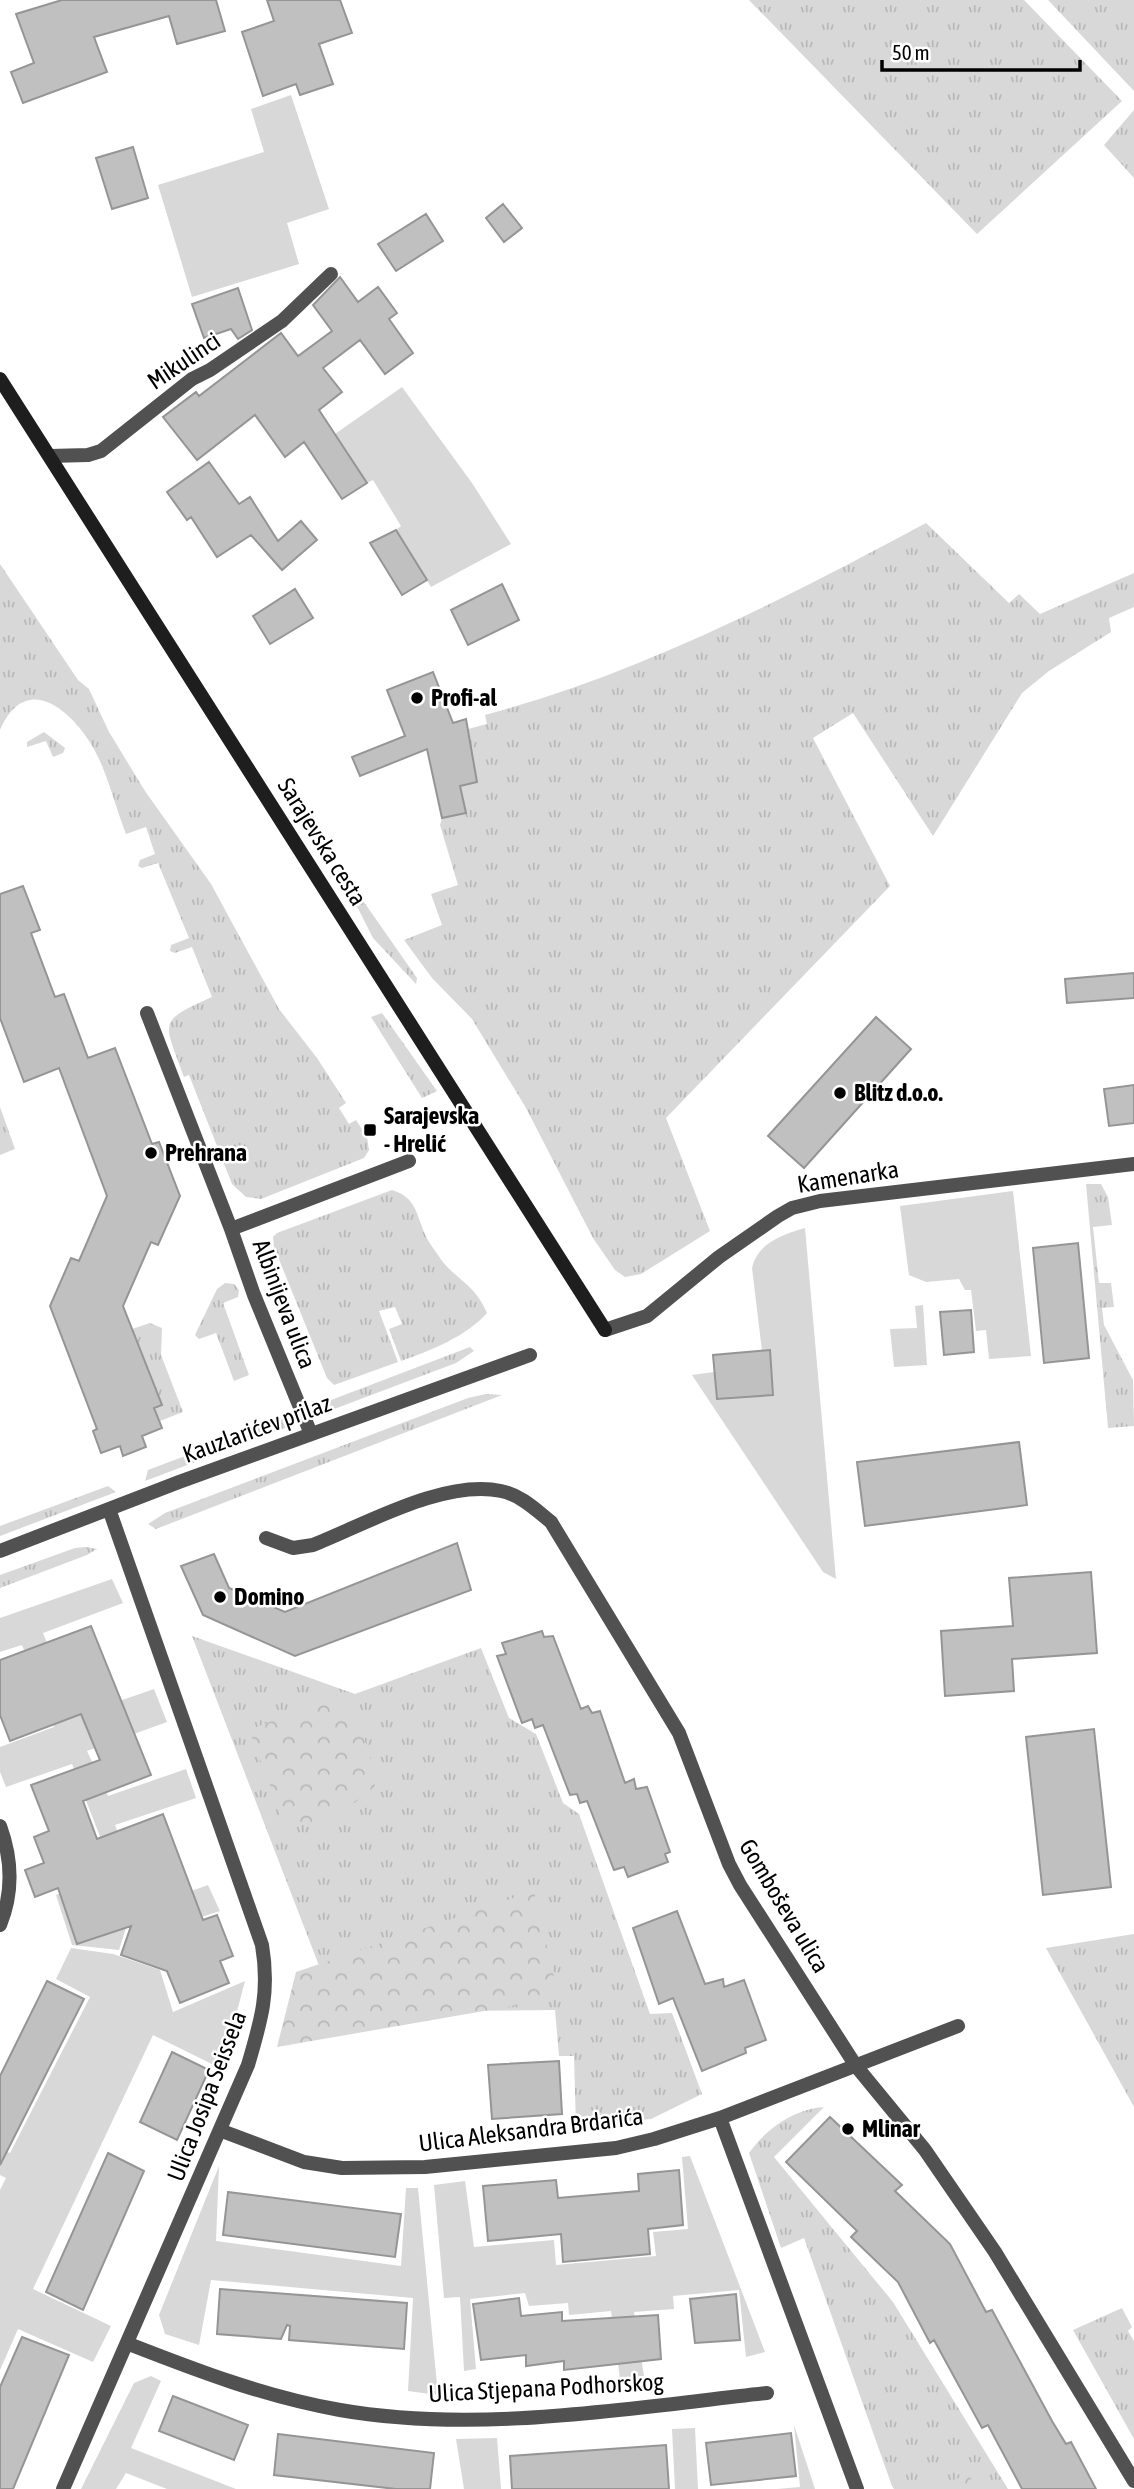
<svg xmlns="http://www.w3.org/2000/svg" width="1134" height="2489" font-family="'Asap Condensed',sans-serif">
<defs>
<pattern id="grass-tufts" width="24" height="20" patternUnits="userSpaceOnUse" patternTransform="scale(1.75)"><rect width="24" height="20" fill="#d8d8d8"/><path d="M3 7l-1-3M5 7V3M7 7l1-3M15 17l-1-3M17 17v-4M19 17l1-3" fill="none" stroke="#b8b8b8"/></pattern>
<pattern id="park-crowns" width="20" height="18" patternUnits="userSpaceOnUse" patternTransform="scale(1.75)"><rect width="20" height="18" fill="#d8d8d8"/><path d="M2 6a3 3 0 1 1 6 0M12 15a3 3 0 1 1 6 0" fill="none" stroke="#b8b8b8"/></pattern>
</defs>
<rect width="100%" height="100%" fill="#fff"/>
<!-- grass -->
<path fill="url(#grass-tufts)" d="M749 0H1024L1122 101 977 234Z
M1048 0H1134V91Z
M1134 110V178L1104 145Z
M926 523 1009 603 1019 594 1040 614 1134 573V607L1109 618 1111 632 1049 671 1022 693 933 836 853 713 813 738 890 886 666 1118 710 1231 641 1274 625 1277 615 1270 593 1238 526 1108 472 1019 432 978 404 940 442 925 431 894 458 885 440 825 442 818 466 813 460 786 477 781 468 729 487 724 485 715C641 673 784 599 926 523Z
M0 564 78 680 89 689 109 732 145 791 211 884 279 1009 317 1058 346 1103 339 1108 349 1124 356 1120 367 1137 369 1150 364 1158 261 1199 246 1197 232 1184 189 1075 184 1077C164 1021 156 1022 212 997L192 947 175 953 170 951 171 945 189 938 158 863 142 868 138 866 140 860 155 854 146 827 126 834C115 806 107 770 91 744 68 707 25 673 0 730Z
M44 732 65 748 63 753 53 757 46 741 27 747V742Z
M343 879 350 882 417 978 416 984 373 938Z
M382 1013 437 1091 422 1098 371 1017Z
M0 1107 15 1149 0 1155Z
M1086 1184H1101L1108 1197 1112 1225 1093 1227 1099 1283H1111L1114 1307 1102 1308 1104 1325 1133 1380 1134 1426 1108 1428Z
M392 1190C415 1197 416 1212 424 1232 427 1240 433 1248 438 1255 452 1278 474 1282 487 1313 467 1336 430 1351 401 1361L389 1329 402 1324 395 1307 379 1311 398 1362 334 1385 327 1378 274 1247 273 1237 277 1233Z
M225 1283 234 1284 239 1290 238 1297 223 1303 249 1375 234 1381 216 1333 199 1339 195 1335 217 1289Z
M150 1323 162 1328 161 1355 183 1412 160 1421 154 1408 161 1405 132 1329Z
M470 1347 474 1351 456 1363 321 1414 318 1405Z
M486 1394 502 1395 156 1529 148 1524 165 1513 468 1398Z
M293 1415 296 1424 145 1481 148 1470Z
M108 1486 116 1492 0 1536V1526Z
M86 1547 97 1549 87 1555 0 1588V1575L75 1548Z
M192 1636 355 1694 481 1648 509 1718 536 1734 563 1803 579 1814 650 2014 672 2013 702 2094 651 2119 576 2127 574 2056H559L555 2010 456 2011 323 1976Z
M1134 1934V2107L1046 1948Z
M824 2107 774 2157 893 2302 1008 2489H894L892 2486 804 2238 781 2248 749 2153C766 2129 794 2109 824 2107Z
M1122 2308 1132 2327 1128 2331 1134 2341V2439L1073 2330Z"/>
<!-- park -->
<path fill="url(#park-crowns)" d="M338 1695C357 1721 375 1753 375 1786 349 1811 321 1822 286 1828L249 1730Z
M534 1891 559 1998 277 2047 296 1972Z
M968 2473 977 2489H937Z"/>
<!-- garden -->
<path fill="#d8d8d8" d="M291 95 329 209 287 223 299 264 192 297 158 185 264 152 251 109Z
M402 387 472 483 511 544 431 587 396 530 401 526 373 480 367 483 335 434Z
M1013 1191 1031 1356 989 1359 986 1330 976 1331 971 1290H965L959 1279 926 1282 909 1275 900 1206Z
M805 1228 836 1579 823 1572 692 1375 714 1372 717 1399 773 1395 770 1351H762L752 1268C758 1243 781 1235 805 1228Z
M923 1305 927 1365 894 1367 890 1329 917 1328 915 1306Z
M112 1579 123 1603 43 1633 76 1716 154 1689 167 1722 87 1751 108 1796 186 1769 196 1798 115 1825 147 1907 208 1885 220 1911 164 1929 133 1906 119 1950 72 1945 56 1895 87 1883 109 1860 72 1764 6 1787 0 1772V1747L54 1727 22 1645 0 1652V1618Z
M71 1948 113 1954 160 1970 173 2012 245 1981 222 2069 153 2035 33 2289 111 2326 93 2362 18 2329 0 2370V2190L6 2178 0 2175V2149L10 2153 90 1997 56 1979Z
M690 2156 765 2352 746 2357 739 2290 673 2296 674 2309 634 2312 644 2376 620 2379 611 2311 569 2315 568 2303 529 2306 525 2293 470 2299 476 2369 464 2371 460 2297 444 2298 434 2185 465 2181 474 2247 554 2240 556 2265 656 2256 653 2232 688 2229 682 2157Z
M219 2166 216 2241 401 2266 406 2188H418L438 2395 408 2391 413 2298 211 2280 199 2345 165 2334 159 2315Z
M151 2376 161 2381 131 2448 236 2489H167L126 2473 116 2489H81L134 2383Z
M794 2425 815 2489H777L800 2487Z
M695 2428 698 2489H675L672 2429Z
M497 2438 501 2489H464L456 2439Z"/>
<!-- building -->
<path fill="#c0c0c0" stroke="#959595" stroke-width="2" d="M62 0H216L225 31 177 44 169 16 94 37 107 72 23 103 11 72 34 63 16 14Z
M267 0H340L352 33 319 44 333 84 300 95 296 84 263 96 242 32 274 21Z
M133 147 148 198 112 209 96 158Z
M503 204 522 228 504 242 486 218Z
M426 214 443 241 396 271 378 244Z
M340 277 358 302 378 287 397 313 389 319 413 353 385 374 360 340 323 368 342 392 319 410 367 483 342 499 304 442 285 457 255 415 197 460 163 417 196 392 199 396 281 333 298 356 332 331 313 305Z
M238 288 252 330 238 339 231 329 204 338 192 304Z
M209 462 239 504 250 497 278 541 301 521 317 540 282 570 251 535 217 557 191 517 187 520 167 492Z
M396 530 427 580 402 595 370 543Z
M502 584 519 620 468 645 451 610Z
M295 589 313 618 270 644 253 616Z
M433 672 453 723 466 719 477 782 460 786 466 813 442 818 427 749 360 776 352 757 405 736 387 690Z
M23 886 40 930 31 933 55 997 64 994 88 1058 115 1048 152 1144 159 1142 180 1196 158 1245 151 1242 123 1306 162 1405 154 1408 162 1428 142 1436 146 1447 123 1456 120 1446 101 1453 93 1431 97 1429 50 1306 71 1258 79 1261 107 1196 59 1068 24 1082 0 1018V894Z
M1134 973V998L1067 1003 1065 979Z
M876 1017 911 1049 804 1168 768 1136Z
M1134 1085V1123L1109 1126 1104 1089Z
M1078 1243 1089 1358 1044 1363 1033 1248Z
M971 1310 974 1352 944 1355 940 1312Z
M770 1350 773 1395 717 1399 713 1355Z
M1019 1442 1027 1505 865 1526 857 1462Z
M457 1543 471 1590 295 1656 203 1615 181 1566 214 1554 229 1588 285 1612Z
M1091 1572 1097 1653 1012 1659 1014 1691 945 1696 941 1631 1013 1626 1009 1578Z
M91 1626 151 1775 83 1801 97 1839 163 1814 203 1920 217 1915 233 1956 220 1961 229 1983 180 2003 167 1971 121 1955 131 1926 77 1944 58 1888 35 1897 25 1870 44 1863 34 1837 49 1831 31 1785 100 1760 81 1714 10 1741 0 1715V1660Z
M542 1631 544 1637 553 1636 581 1709 588 1706 592 1713 600 1711 625 1783 634 1779 636 1789 647 1787 670 1852 665 1854 668 1862 628 1877 624 1867 614 1870 587 1801 580 1803 577 1794 570 1795 543 1725 535 1728 532 1719 522 1723 497 1656 506 1654 502 1643Z
M1094 1729 1111 1887 1043 1895 1026 1737Z
M677 1911 705 1984 723 1979 724 1987 744 1980 766 2040 745 2048 746 2053 702 2071 673 1998 659 2004 633 1928Z
M47 1981 84 1999 0 2165V2076Z
M172 2052 209 2070 177 2140 140 2122Z
M559 2061 562 2114 492 2119 488 2065Z
M830 2117 902 2185 895 2191 950 2244 986 2312 992 2310 1052 2421 1066 2444 1071 2442 1096 2489H1022L988 2425 982 2428 934 2340 930 2343 898 2282 851 2237 857 2231 786 2162Z
M108 2153 144 2171 83 2310 46 2292Z
M679 2170 683 2225 648 2229 650 2254 563 2262 561 2234 488 2241 483 2186 556 2180 558 2198 639 2191 638 2174Z
M228 2192 401 2214 395 2257 223 2235Z
M220 2289 407 2303 404 2349 289 2340 290 2326 287 2325 281 2339 217 2334Z
M736 2294 740 2340 695 2343 690 2299Z
M519 2298 521 2316 562 2312V2321L658 2315 661 2359 564 2370V2361L526 2366V2355L481 2360 473 2304Z
M22 2337 69 2355 13 2489H0V2387Z
M173 2396 248 2425 234 2460 159 2431Z
M791 2433 796 2476 711 2485 706 2443Z
M278 2434 434 2453 430 2489H396L274 2475Z
M666 2445 669 2489H512L510 2456Z"/>
<g fill="none" stroke-linecap="round" stroke-linejoin="round">
<!-- minor -->
<path stroke="#515151" stroke-width="14" d="M50 456 88 455 101 451 192 379 210 370 282 321 331 274
M147 1013 231 1229 409 1161
M231 1229 254 1295 311 1434
M605 1330 647 1316 719 1257 778 1216 792 1208 820 1201 1134 1164
M266 1538 293 1548 313 1545C366 1524 444 1479 501 1491 521 1495 536 1510 551 1522L679 1733 729 1864 740 1885 856 2066 925 2150 995 2252 1134 2481
M0 1551 179 1482 530 1355
M0 1826C12 1859 14 1891 0 1925
M720 2118 857 2489
M222 2131 304 2162 342 2168 425 2167 616 2148 654 2139 720 2118 958 2026
M129 2344C198 2371 266 2397 340 2410 477 2434 630 2408 767 2393
M63 2489 248 2065C261 2021 270 1992 262 1945L109 1509"/>
<!-- secondary -->
<path stroke="#1e1e1e" stroke-width="14" d="M0 379 605 1330"/>
</g>
<!-- markers -->
<g fill="#000" stroke="#fff" stroke-width="2.5">
<circle cx="417" cy="698" r="7"/>
<circle cx="840" cy="1093" r="7"/>
<rect x="363" y="1123" width="14" height="14" rx="3.5"/>
<circle cx="151" cy="1153" r="7"/>
<circle cx="220" cy="1597" r="7"/>
<circle cx="848" cy="2129" r="7"/>
</g>
<g text-anchor="middle" stroke-width="5" stroke-linejoin="round" paint-order="stroke">
<!-- street labels -->
<g font-size="24" fill="#000" stroke="#fff">
<text transform="translate(184 361) rotate(-34)" y="8">Mikulinci</text>
<text transform="translate(322 842) rotate(58)" y="8">Sarajevska cesta</text>
<text transform="translate(848 1177) rotate(-9)" y="8">Kamenarka</text>
<text transform="translate(284 1304) rotate(69)" y="8">Albinijeva ulica</text>
<text transform="translate(257 1429) rotate(-20)" y="8">Kauzlarićev prilaz</text>
<text transform="translate(784 1906) rotate(59)" y="8">Gomboševa ulica</text>
<text transform="translate(207 2096) rotate(-69)" y="8">Ulica Josipa Seissela</text>
<text transform="translate(531 2130) rotate(-7)" y="8">Ulica Aleksandra Brdarića</text>
<text transform="translate(546 2388) rotate(-3)" y="8">Ulica Stjepana Podhorskog</text>
</g>
<!-- poi labels -->
<g font-size="24" font-weight="bold" fill="#000" stroke="#fff" text-anchor="start">
<text x="431" y="706">Profi-al</text>
<text x="854" y="1101">Blitz d.o.o.</text>
<text x="384" y="1124">Sarajevska<tspan x="384" dy="28">- Hrelić</tspan></text>
<text x="165" y="1161">Prehrana</text>
<text x="234" y="1605">Domino</text>
<text x="862" y="2137">Mlinar</text>
</g>
</g>
<!-- scale -->
<path d="M882 60v10h198v-10" fill="none" stroke="#000000" stroke-width="3.5"/>
<text x="892" y="60" font-size="21" fill="#000000" stroke="#ffffff" stroke-width="5" paint-order="stroke">50 m</text>
</svg>
